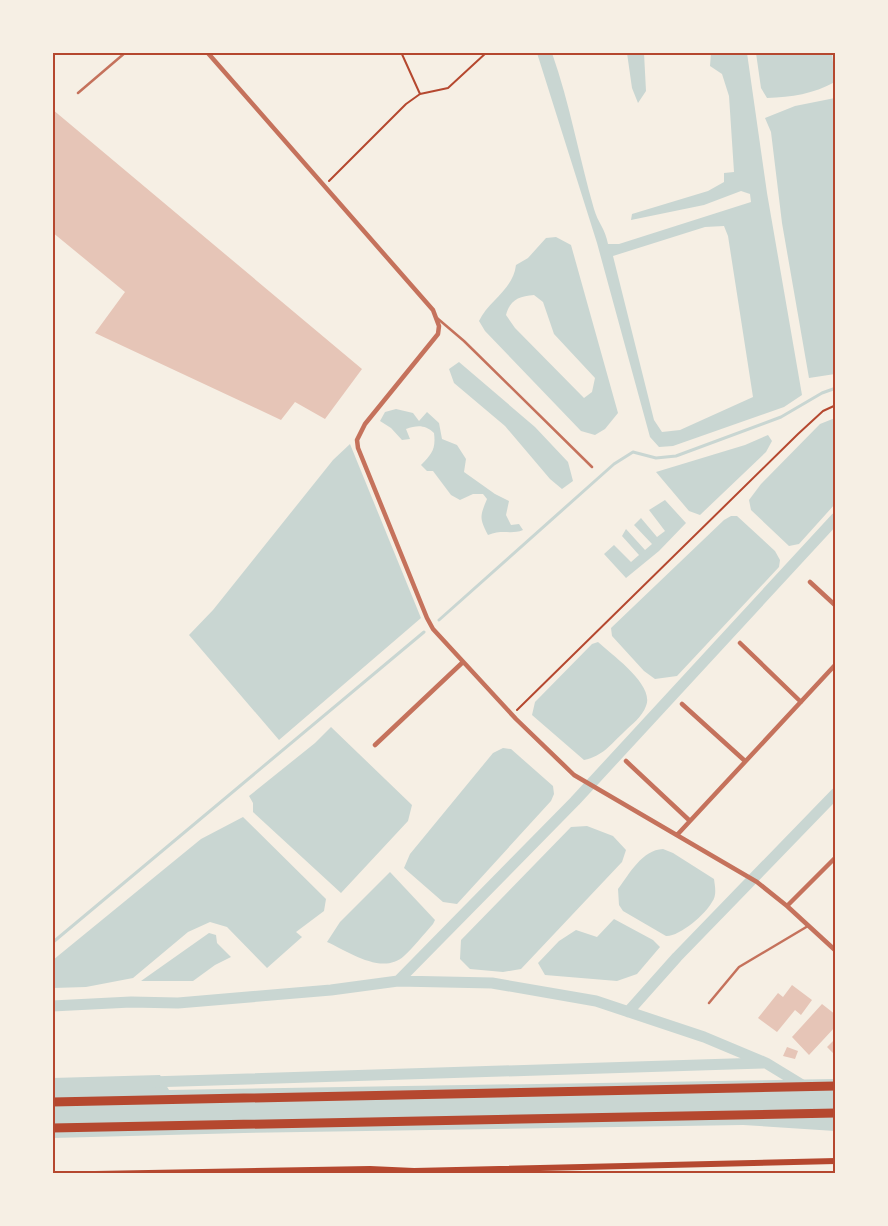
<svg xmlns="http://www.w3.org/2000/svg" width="888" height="1226" font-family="Signika,sans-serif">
<rect width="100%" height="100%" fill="#f6efe4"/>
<!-- water -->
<path fill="#c9d6d2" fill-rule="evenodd" d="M537 53H552C570 104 579 157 594 209 598 223 605 228 608 244H619L751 202 750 194 741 191 704 205 631 220 632 214 708 191 724 182V173L734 172 729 96 722 74 710 66 711 53H747L767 193 802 395 784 407 673 446 659 447 650 437 597 243ZM724 226 728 236 753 397 680 430 662 432 654 420 613 256 705 227Z
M627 53H644L646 91 638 103 632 88Z
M756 53H832L835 82C813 94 792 97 767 98L761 88Z
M835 98V374L809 378 782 223 771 132 765 118 795 106Z
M556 237 571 245 618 413 605 429 595 435 581 431 485 331 479 321C489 300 513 290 516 265L528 258 546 238ZM534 295 543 302 554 334 595 378 592 392 584 398 515 328 506 315C510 300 519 296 534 295Z
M459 362 535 427 568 462 573 481 562 489 550 479 505 426 454 383 449 369Z
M396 409 413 413 419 421 427 412 439 423 442 439 457 445 466 459 464 472 495 494 509 501 506 515 511 525 519 524 523 530C511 535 503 529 488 535 479 518 480 516 487 499L483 494H473L460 500 451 495 433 471H427L421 465C432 454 436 449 434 433 425 425 418 425 406 429L410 439 402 440 391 428 380 421 385 412Z
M835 418V504L799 544 789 546 751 510 749 500 761 484 820 424Z
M768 435 772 441 766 452 700 515 689 511 656 472 745 445Z
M350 444 421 618 279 740 189 635 213 610 333 460Z
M665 500 686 523 659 551 626 578 604 554 614 545 631 562 639 555 622 536 626 529 645 550 652 544 634 525 641 518 657 537 665 531 649 510Z
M731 516H737L775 551 780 560 779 567 677 676 655 679 644 671 612 636 611 628 724 520Z
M598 642C612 655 655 685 646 706 642 717 632 724 624 732 610 745 603 756 584 760L532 715 535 702 592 644Z
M331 727 412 805 408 821 341 893 253 812V803L249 796 315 743Z
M503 748 511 749 553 786 554 794 551 801 457 904 443 902 404 868 410 854 493 753Z
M243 817 326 899 324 911 296 932 302 937 267 968 227 927 210 922 188 932 133 978 86 987 53 988V960L201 839Z
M587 826 613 836 626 850 622 862 521 969 503 972 470 969 460 959 461 940 571 827Z
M663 849 673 853 714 879C715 887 717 895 712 902 706 914 679 937 666 936L623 911 619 905 618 889C630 873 642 850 663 849Z
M390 872 435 920 433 924C423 935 414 947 404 956 382 976 348 951 327 942L340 922Z
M614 919 653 940 660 947 637 974 617 981 545 975 538 963 559 941 576 930 597 937Z
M209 933 216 935 217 943 231 957 215 965 193 981H141Z
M160 1075 169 1090 835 1079V1131L743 1125 244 1133 53 1138 52 1078Z"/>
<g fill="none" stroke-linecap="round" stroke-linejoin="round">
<!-- stream -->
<path stroke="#c9d6d2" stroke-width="3" d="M439 620 614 464 633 452 656 458 676 456 781 417 822 393 836 388
M52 943 424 632"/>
<!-- canal -->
<path stroke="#c9d6d2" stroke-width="11" d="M398 981 575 801 836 518
M52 1006 131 1002 178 1003 331 990 398 981 492 983 596 1001 704 1037 766 1063 807 1088
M628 1012 677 957 836 793
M149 1082 763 1063"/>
</g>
<!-- building -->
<path fill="#e6c5b7" d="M52 109 362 369 325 419 295 402 281 420 95 333 125 292 52 232Z
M792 985 812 1000 801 1015 795 1010 777 1032 758 1018 778 993 783 997Z
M822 1004 836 1015V1026L809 1055 792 1037Z
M836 1038V1056L827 1047Z
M787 1047 798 1051 795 1059 783 1056Z"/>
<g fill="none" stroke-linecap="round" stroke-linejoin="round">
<!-- path -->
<path stroke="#b5482f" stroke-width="2" d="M401 52 420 94
M329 181 406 104 420 94 448 88 487 52
M517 710 798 434 823 411 836 405"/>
<!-- service -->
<path stroke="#c5725c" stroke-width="2.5" d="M78 93 126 52
M437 318 464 341 592 467
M709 1003 739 967 808 926"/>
<!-- minor -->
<path stroke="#c5725c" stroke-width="4.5" d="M207 52 433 310 439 326 438 334 365 424 357 440 358 448 427 618 433 629 516 719 574 775 757 882 787 906 836 951
M810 582 836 606
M740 643 801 702
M682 704 745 761
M375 745 463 662
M626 761 690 821
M677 835 836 664
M787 906 836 857"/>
<!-- secondary -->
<path stroke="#b5482f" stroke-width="6" d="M95 1174 370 1169 414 1171 836 1161"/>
<!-- motorway -->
<path stroke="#b5482f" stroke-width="9" d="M52 1102 836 1086
M52 1128 836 1113"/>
</g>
<!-- border -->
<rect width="888" height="1226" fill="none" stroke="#f6efe4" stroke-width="108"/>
<rect x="54" y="54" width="780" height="1118" fill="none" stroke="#b5482f" stroke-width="2"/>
</svg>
